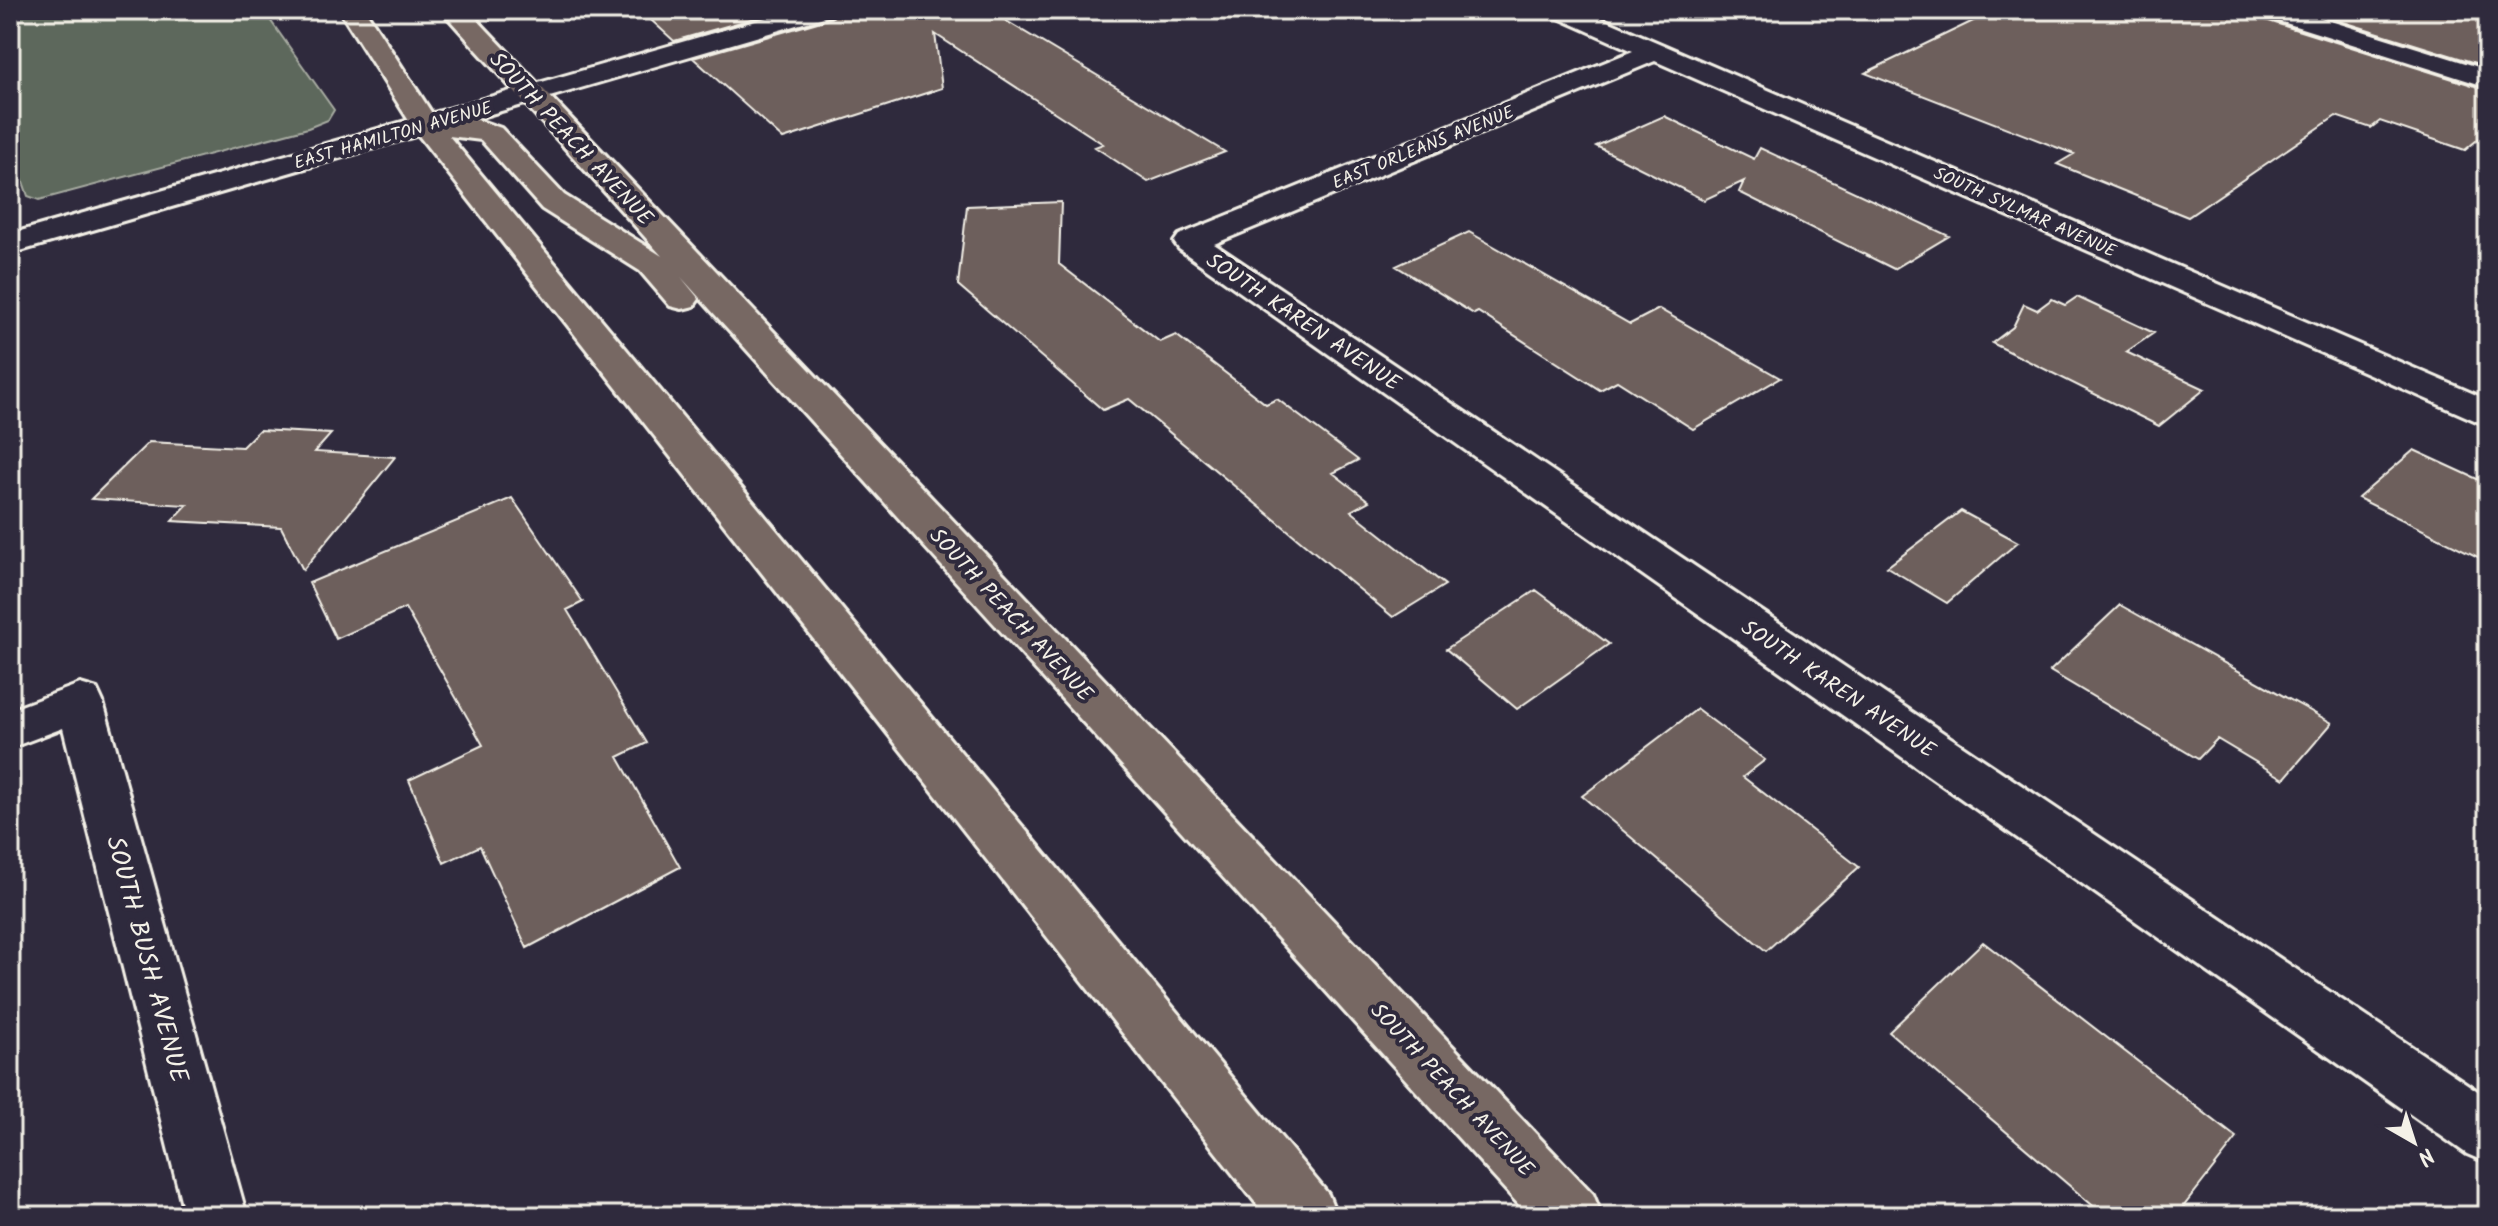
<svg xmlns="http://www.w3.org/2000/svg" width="2498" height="1226" font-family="Kalam,sans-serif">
<rect width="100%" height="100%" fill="#2f2a3d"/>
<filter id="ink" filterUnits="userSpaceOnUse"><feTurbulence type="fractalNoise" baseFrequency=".0125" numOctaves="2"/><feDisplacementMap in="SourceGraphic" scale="16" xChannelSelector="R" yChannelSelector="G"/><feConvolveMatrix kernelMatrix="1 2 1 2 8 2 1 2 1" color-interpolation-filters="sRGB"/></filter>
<g filter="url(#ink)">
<!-- green -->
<path fill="#5d685c" stroke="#a8aca2" stroke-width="2" d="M10 10H263L334 110 328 120 308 128 39 200 28 196 10 144Z"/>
<!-- building -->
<path fill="#6d5e5b" stroke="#f4f1e8" stroke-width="2" d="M640 10H783L674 41Z
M838 10H988L1225 152 1148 182 1095 147 1103 144 935 34 942 88 783 139 693 58 832 18Z
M1996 10H2253L2259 18 2488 90V131L2465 150 2380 121 2371 128 2336 116 2188 217 2057 164 2074 154 1865 73Z
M2305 10H2488V67Z
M1664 116 1754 159 1760 148 1949 236 1894 269 1739 192 1744 181 1704 200 1596 146Z
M1061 202 1059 264 1160 342 1176 335 1266 404 1277 399 1358 460 1333 473 1369 501 1351 511 1445 585 1393 617 1129 399 1103 410 958 285 967 206Z
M1469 232 1630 324 1659 309 1780 378 1693 429 1617 381 1600 390 1478 312 1474 314 1396 266Z
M2077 297 2154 333 2126 352 2205 389 2159 426 1992 343 2013 327 2024 304 2037 310 2052 299 2065 305Z
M259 430 331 434 315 452 395 457 303 570 281 527 172 521 187 505 91 499 149 442 242 447Z
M2414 450 2488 484V562L2358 498Z
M512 498 583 602 567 610 647 743 618 757 680 867 527 948 480 846 444 863 409 780 483 745 405 608 336 639 309 583Z
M1961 511 2018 542 1947 603 1887 567Z
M1536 590 1609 644 1517 709 1446 649Z
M2120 605 2332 723 2284 779 2217 739 2198 759 2050 671Z
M1697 709 1765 760 1743 777 1859 867 1766 951 1582 796Z
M1983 942 2237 1138 2176 1216H2105L1889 1032Z"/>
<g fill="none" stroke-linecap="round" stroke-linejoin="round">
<defs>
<path id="minor" d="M794 10H835L831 15 10 254V234Z
M1548 10H1582L2488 400V426L1655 61 1214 244 2488 1098V1163L2467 1154 1179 249 1174 242 1179 235 1633 51 1552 15Z
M2256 10H2295L2488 70V87L2260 15Z
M80 684 97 689 103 702 247 1216H185L63 728 10 748V710Z"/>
<path id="major" d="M339 10H365L435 118 475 119 501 128 564 195 662 256 441 10H468L1593 1194 1602 1216H1529L681 277 699 299 694 306 682 309 670 306 640 271 542 209 481 140 449 136 1328 1194 1337 1216H1266L416 132Z"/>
</defs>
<!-- minor casing -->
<use href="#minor" stroke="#f4f1e8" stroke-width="6"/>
<!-- major casing -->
<use href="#major" stroke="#f4f1e8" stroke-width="6"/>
<!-- minor -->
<use href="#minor" fill="#2f2a3d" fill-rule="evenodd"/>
<!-- major -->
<use href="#major" fill="#776864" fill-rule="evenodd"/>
</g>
</g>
<g text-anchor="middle" stroke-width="8" stroke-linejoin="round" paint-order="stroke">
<!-- far-street labels -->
<g font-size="18" fill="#f4f1e8" stroke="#2f2a3d">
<text transform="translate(393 135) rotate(-16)" y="6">EAST HAMILTON AVENUE</text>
<text transform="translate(1423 147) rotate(-22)" y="6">EAST ORLEANS AVENUE</text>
<text transform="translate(2025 212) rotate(24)" y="6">SOUTH SYLMAR AVENUE</text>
</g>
<!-- street labels -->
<g font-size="22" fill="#f4f1e8" stroke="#2f2a3d">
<text transform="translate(572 138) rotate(47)" y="8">SOUTH PEACH AVENUE</text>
<text transform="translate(1304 321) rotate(34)" y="8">SOUTH KAREN AVENUE</text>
<text transform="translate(1012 614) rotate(47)" y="8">SOUTH PEACH AVENUE</text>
<text transform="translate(1839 688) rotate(34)" y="8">SOUTH KAREN AVENUE</text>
<text transform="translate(1453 1089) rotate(47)" y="8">SOUTH PEACH AVENUE</text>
</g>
<!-- near-street labels -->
<g font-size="26" fill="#f4f1e8" stroke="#2f2a3d">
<text transform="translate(148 959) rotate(75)" y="9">SOUTH BUSH AVENUE</text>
</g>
</g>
<!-- margin -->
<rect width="2498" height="1226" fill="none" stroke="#2f2a3d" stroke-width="40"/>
<rect x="20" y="20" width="2458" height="1186" fill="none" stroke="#f4f1e8" stroke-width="3" filter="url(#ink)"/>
<!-- north arrow -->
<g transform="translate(2414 1142) rotate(141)" stroke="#2f2a3d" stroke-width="6" paint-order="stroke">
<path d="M0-6L14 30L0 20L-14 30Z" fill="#f4f1e8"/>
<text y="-12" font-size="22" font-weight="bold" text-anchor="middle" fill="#f4f1e8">N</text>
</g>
</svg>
